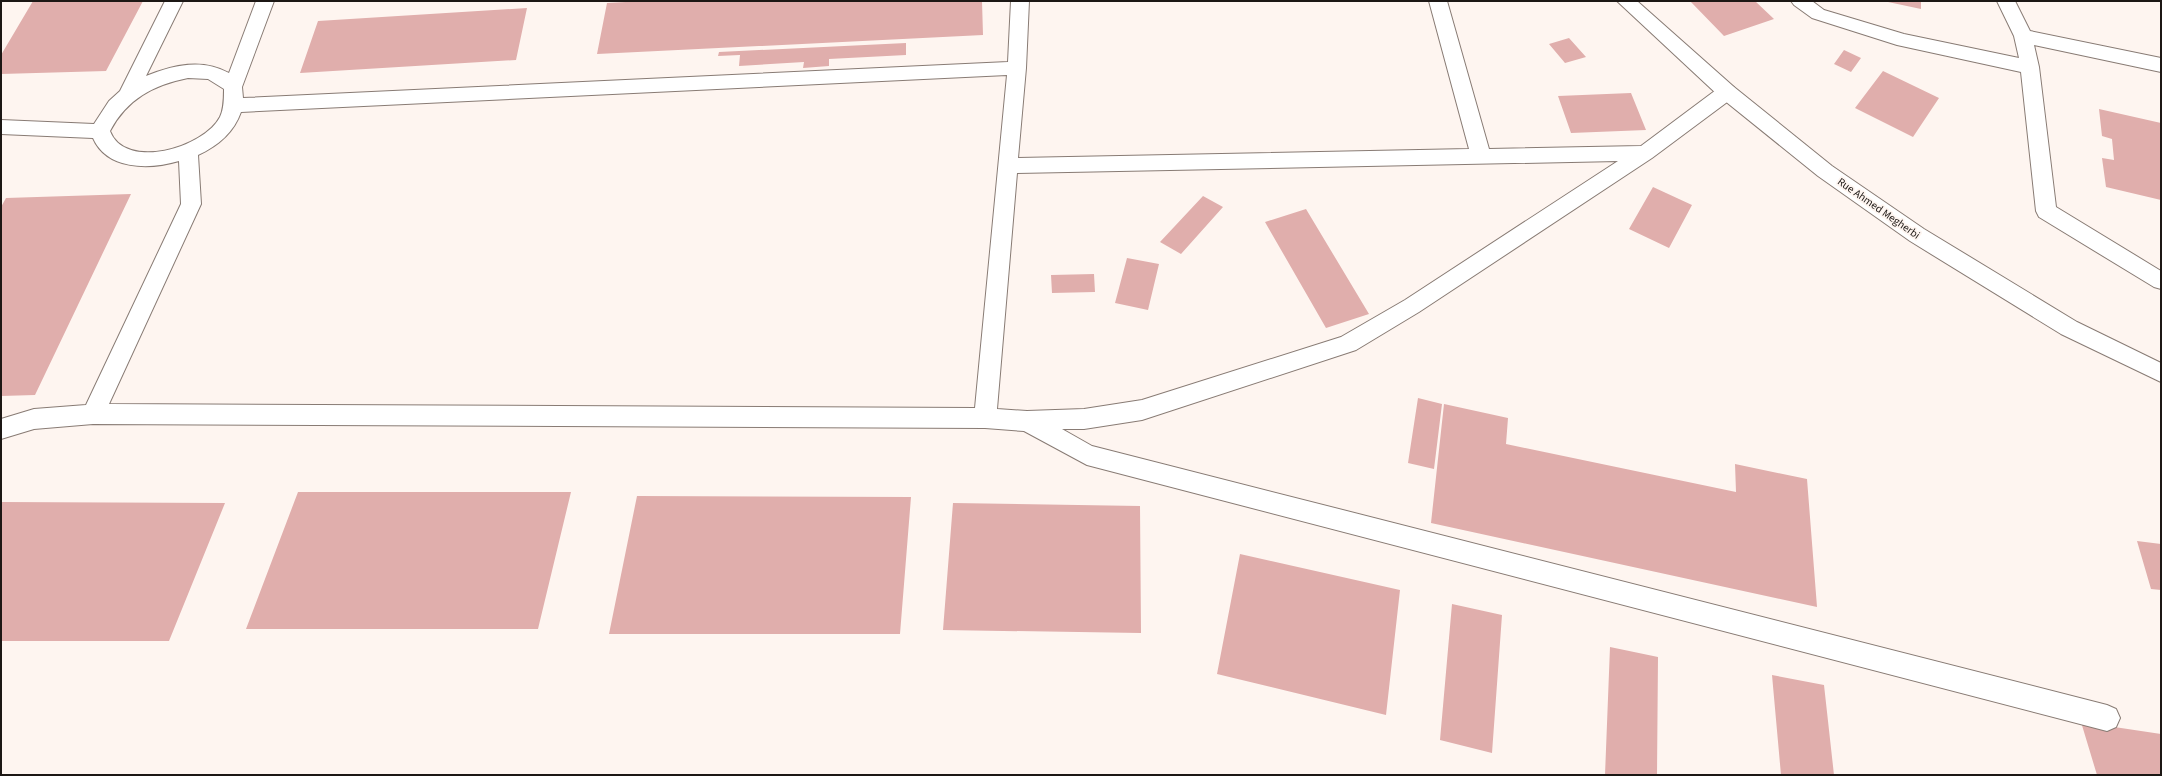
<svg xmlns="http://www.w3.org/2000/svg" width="2162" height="776" font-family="'Source Sans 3',sans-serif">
<rect width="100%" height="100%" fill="#fef5f0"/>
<!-- building -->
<path fill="#e0aeac" d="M33 1H143L106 71 1 74V55Z
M644 1H982L983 35 597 54 607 3Z
M1690 1H1755L1774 19 1724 36Z
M1888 1H1921V9L1888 2Z
M527 8 516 60 300 73 318 21Z
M1569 38 1586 57 1565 63 1549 44Z
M906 43V55L829 59V66L803 68 804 62 739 66 740 55 718 56 719 52Z
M1844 50 1861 58 1851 72 1834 64Z
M1883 71 1939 98 1913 137 1855 108Z
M1631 93 1646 130 1571 133 1558 96Z
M2099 109 2161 123V200L2106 187 2102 158 2114 160 2112 139 2102 136Z
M1653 187 1692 205 1669 248 1629 229Z
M131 194 35 395 1 396V207L6 198Z
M1203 196 1223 207 1181 254 1160 242Z
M1306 209 1369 314 1326 328 1265 222Z
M1127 258 1159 264 1148 310 1115 303Z
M1094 274 1095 292 1052 293 1051 275Z
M1418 398 1442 404 1434 469 1408 463Z
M1444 404 1508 418 1506 444 1736 492 1735 464 1807 479 1817 607 1431 523Z
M298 492H571L538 629H246Z
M637 496 911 497 900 634H609Z
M1 502 225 503 169 641H1Z
M953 503 1140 506 1141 633 943 630Z
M2137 541 2161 544V590L2151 589Z
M1240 554 1400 590 1386 715 1217 674Z
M1452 604 1502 615 1492 753 1440 740Z
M1610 647 1658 657 1657 775H1605Z
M1772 675 1824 685 1834 775H1781Z
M2081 722 2161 734V775H2097Z"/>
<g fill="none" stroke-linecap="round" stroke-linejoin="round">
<defs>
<path id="service" d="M165 1H183L146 76C173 65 202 58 229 73L256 1H274L242 87 243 98 1008 62 1011 1H1029L1026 68 1018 158 1469 149 1429 1H1447L1489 149 1641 146 1720 87 1727 85 1734 87 1736 92 1734 97 1652 158 1419 312 1356 350 1142 420 1084 429H1062L1092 446 2107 705 2116 709 2120 718 2116 727 2107 731 1087 465 1024 431 985 428 93 424 34 429 1 439V419L34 409 86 405 181 204 179 161C149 170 107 170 93 138L1 134V120L94 124 109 101 120 91ZM1007 75 975 408 109 404 201 204 198 155C218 146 234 132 241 112ZM188 78 208 79 224 89C224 98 224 109 220 117 204 148 125 171 110 131 127 99 153 85 188 78ZM1618 161 1405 300 1341 337 1142 400 1084 409 1027 411 997 409 1017 173Z"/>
<path id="minor" d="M1791 1H1812L1824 10 1904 34 2019 58 2014 36 1997 1H2015L2030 31 2161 58V72L2034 45 2039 67 2056 207 2161 271V289L2154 287 2039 217 2036 211 2021 72 1897 45 1812 18 1794 5Z"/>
<path id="secondary" d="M1617 1H1637L1734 87 1832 166 1924 229 2077 322 2161 363V382L2061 334 1910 241 1818 176 1720 97Z"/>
</defs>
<!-- service casing -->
<use href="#service" stroke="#887b74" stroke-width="2"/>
<!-- minor casing -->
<use href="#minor" stroke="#887b74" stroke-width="2"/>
<!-- secondary casing -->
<use href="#secondary" stroke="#887b74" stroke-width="2"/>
<!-- service -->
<use href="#service" fill="#fff" fill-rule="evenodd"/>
<!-- minor -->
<use href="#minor" fill="#fff" fill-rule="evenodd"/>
<!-- secondary -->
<use href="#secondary" fill="#fff" fill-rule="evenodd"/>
</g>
<g text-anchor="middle" stroke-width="3.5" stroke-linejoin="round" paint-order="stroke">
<!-- street labels -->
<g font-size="11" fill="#1c1714" stroke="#fef5f0">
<text transform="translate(1879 208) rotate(35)" y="4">Rue Ahmed Megherbi</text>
</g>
</g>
<!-- border -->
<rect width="2162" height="776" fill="none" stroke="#1c1714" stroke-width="4"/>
</svg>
